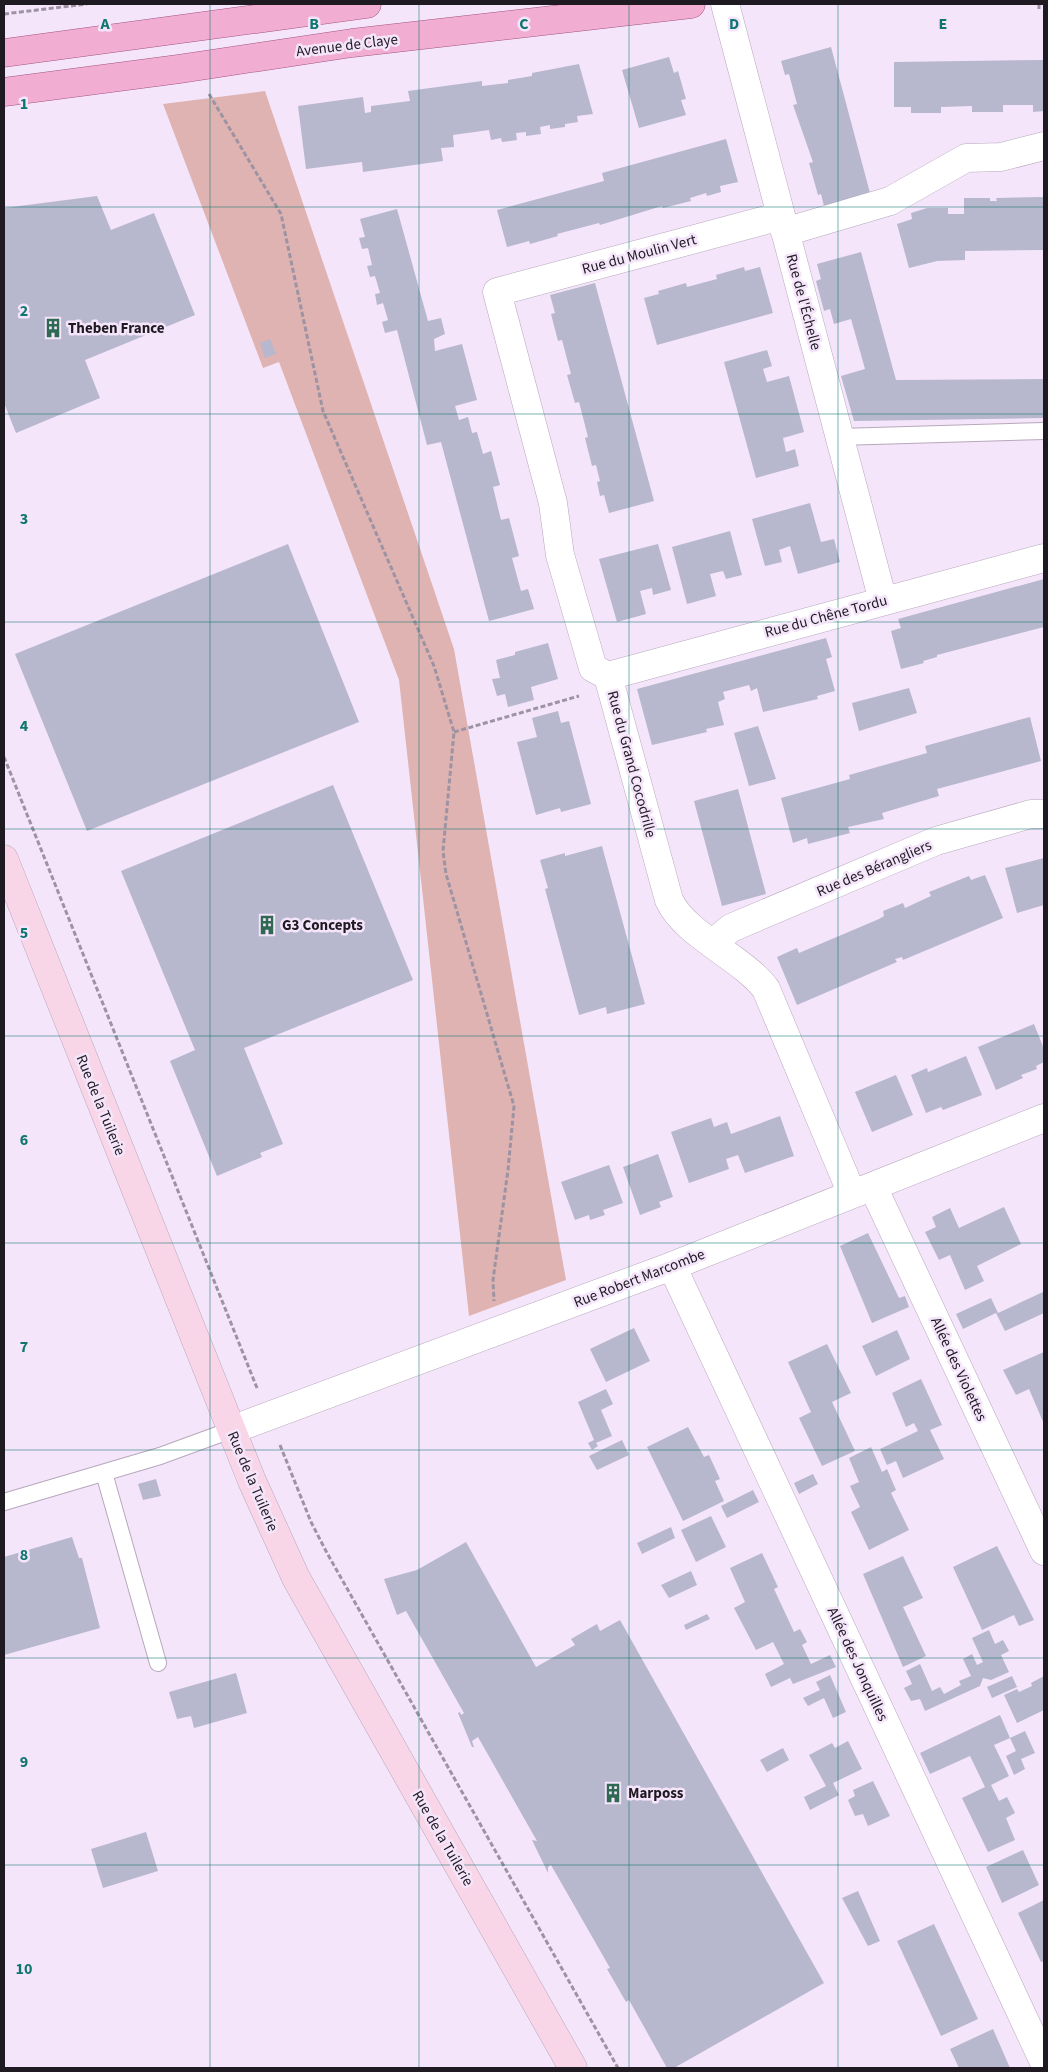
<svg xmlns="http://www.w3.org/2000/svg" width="1048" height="2072" font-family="'Source Sans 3',sans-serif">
<rect width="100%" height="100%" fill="#f5e5fb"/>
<!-- green -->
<path fill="#dfb3b2" d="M265 91 454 649 566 1280 469 1316 399 680 279 362 263 368 163 104Z"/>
<!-- building -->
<path fill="#b7b7ce" d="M831 47 870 193 824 206 821 194 818 195 809 163 813 162 793 105 797 104 789 74 785 75 781 61Z
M669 57 674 73 678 71 686 99 681 100 686 115 639 128 622 70Z
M1044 60V111L1033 112V105H1003V112H972V106L941 107V113H911V107H894V62Z
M579 64 593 114 577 116 578 122 565 124V127L550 129V125L540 127 541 134 526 136V132L516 133 517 140 502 142 501 138 491 140 489 130 453 135 454 147 441 148 443 161 363 172 362 162 306 169 298 106 363 97 365 113 371 112V106L410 101 408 91 482 81V86L508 83V80L532 76V73Z
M726 139 738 182 720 186 721 192 707 196 706 193 690 198 691 201 663 208 662 206 600 225 599 223 557 234 558 236 530 244 529 241 507 247 497 210 604 181 602 173Z
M97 196 111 230 154 213 195 315 85 360 100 398 16 433 4 403V208Z
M1044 197V250L965 251V260L937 261 909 268 897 224 912 219 911 213 927 208H948V214H964V198H990V201H997L996 198Z
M397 209 428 321 441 318 445 334 434 339 435 351 462 344 477 400 455 406 459 420 468 417 472 433 477 432 483 454 491 451 500 485 493 487 501 520 509 518 519 556 512 558 521 591 528 589 534 609 489 621 441 442 427 445 397 330 385 333 382 322 388 320 383 303 377 305 375 294 380 293 375 276 370 277 367 266 372 265 368 248 362 249 359 238 365 237 360 219Z
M861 252 896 380 1044 379V418L854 421 841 376 865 369 851 319 834 324 830 309 824 311 816 281 821 279 817 264Z
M744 267 745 271 760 267 773 313 657 345 644 298 659 294 658 291 686 283 687 287 717 279 716 275Z
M595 283 654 501 609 513 604 495 600 496 597 482 600 481 596 465 592 466 585 438 588 437 579 402 575 403 567 375 571 374 562 340 558 341 551 314 555 313 550 295Z
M270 339 276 354 265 358 260 343Z
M767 350 772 366 763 369 767 382 789 376 804 432 783 438 786 452 795 449 799 466 756 478 724 362Z
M810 503 821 542 834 539 840 562 798 574 790 546 779 550 782 562 765 566 752 519Z
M730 531 742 575 726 579 723 571 710 574 716 596 687 604 672 547Z
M288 544 359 722 87 831 15 654Z
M658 544 671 590 653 595 652 588 640 591 646 614 617 622 599 559Z
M1044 579V627L937 655V657L923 661 924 663 901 669 891 631 901 628 898 619Z
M826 638 832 657 826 659 835 691 817 696 818 699 763 712 757 688 751 691 749 685 723 692 725 699 718 702 724 725 706 729 707 732 652 745 637 689Z
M548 643 558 679 531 687 534 700 508 707 505 694 497 696 492 679 500 678 496 660 515 655V652Z
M909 688 917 713 859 731 852 703Z
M558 711 561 723 569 721 591 804 561 812 560 808 536 815 517 742 537 737 532 718Z
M1030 717 1041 761 937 789 939 796 882 813 884 819 848 827 850 833 808 844 807 838 793 843 781 798 850 779 849 775 927 753 925 746Z
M758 726 776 779 749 786 734 733Z
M333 785 413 980 244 1048 283 1144 260 1153 262 1157 217 1176 170 1061 195 1050 121 871Z
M738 789 766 894 722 906 694 801Z
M602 846 645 1004 607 1014 606 1007 579 1015 545 889 548 888 540 860 565 853V856Z
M1044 858V905L1017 913 1005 868Z
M985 875 1003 918 903 960 902 957 895 959 897 962 797 1005 777 957 797 948 799 953 879 919 884 916 883 911 903 903 905 908 931 896 929 892 969 876 971 880Z
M1034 1024 1044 1049V1062L1036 1066 1037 1069 1021 1075 1023 1078 996 1090 978 1047Z
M966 1056 982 1095 943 1110 941 1107 926 1113 911 1075 927 1068 928 1072Z
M896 1075 913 1115 872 1132 855 1092Z
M780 1116 794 1156 745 1173 738 1155 726 1159 729 1169 689 1183 671 1132 711 1118 714 1127 727 1122 731 1134Z
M658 1154 673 1197 659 1202 661 1207 640 1215 623 1167Z
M609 1165 623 1203 603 1210 605 1215 590 1220 589 1215 575 1220 561 1182Z
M1004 1207 1021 1244 977 1266 984 1281 965 1290 950 1255 939 1260 925 1232 936 1227 932 1217 950 1208 959 1228Z
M868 1233 899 1298 905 1296 909 1307 872 1323 840 1246Z
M1043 1292 1044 1313 1005 1331 996 1313 963 1329 956 1314 991 1298 998 1313Z
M634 1328 650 1361 606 1382 590 1349Z
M897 1330 910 1359 876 1376 862 1346Z
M827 1344 851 1393 832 1402 855 1451 822 1466 799 1418 811 1412 788 1362Z
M1044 1352V1424L1029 1389 1016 1395 1003 1370Z
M921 1379 942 1425 930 1430 944 1459 903 1478 896 1461 887 1465 880 1449 918 1431 914 1423 906 1427 892 1393Z
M606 1389 613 1404 601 1410 612 1436 596 1443 598 1446 592 1450 588 1443 594 1440 578 1402Z
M688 1427 704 1457 709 1455 720 1479 715 1481 724 1501 683 1521 647 1447Z
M622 1440 629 1455 597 1470 589 1456Z
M871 1447 882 1472 887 1469 896 1490 891 1493 909 1530 869 1550 851 1512 860 1507 850 1486 859 1482 849 1458Z
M813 1474 818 1484 799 1494 794 1483Z
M156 1479 161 1496 143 1500 138 1484Z
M753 1490 759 1502 727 1518 721 1506Z
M711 1516 726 1547 696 1562 681 1530Z
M671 1527 675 1538 642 1554 637 1543Z
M72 1537 79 1558H82L100 1628 4 1655V1557Z
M466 1542 536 1667 575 1645 571 1639 597 1624 600 1631 620 1620 824 1983 674 2068H667L629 2000 626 2002 607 1969 610 1968 551 1865 548 1867V1873L532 1840 537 1841 478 1737 472 1741 474 1747H472L458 1713 460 1712 461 1715 464 1713 406 1611 397 1615 384 1579 417 1570Z
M997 1546 1034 1620 1019 1626 1014 1615 982 1630 953 1567Z
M762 1553 778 1587 774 1589 794 1632 800 1629 807 1642 802 1645 811 1664 830 1655 836 1667 793 1684 790 1678 771 1687 765 1674 784 1664 773 1642 756 1650 734 1608 745 1602 730 1568Z
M903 1556 923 1598 903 1607 926 1656 903 1667 863 1574Z
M691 1571 697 1585 669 1598 661 1585Z
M707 1614 710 1619 686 1630 684 1625Z
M989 1630 995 1644 1003 1640 1009 1651 1001 1655 1009 1672 991 1680 983 1678 980 1686 925 1711 920 1699 911 1701 904 1688 912 1684 906 1671 920 1664 932 1691 940 1687 944 1694 961 1685 959 1681 971 1676 963 1659 972 1654 977 1665 983 1662 972 1638Z
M236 1673 247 1713 194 1728 191 1716 177 1719 169 1692Z
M830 1675 846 1712 833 1718 824 1698 808 1706 803 1698 820 1690 816 1682Z
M1012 1676 1017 1687 992 1698 987 1687Z
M1044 1676V1710L1017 1723 1004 1695 1017 1689 1019 1692 1032 1686 1031 1683Z
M1000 1715 1010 1738 1025 1731 1035 1753 1021 1759 1025 1769 1014 1775 1006 1756 1016 1751 1010 1738 994 1745 1009 1776 991 1785 999 1801 1007 1797 1015 1813 1006 1818 1015 1840 988 1852 962 1798 985 1787 970 1756 930 1774 920 1753Z
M848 1741 862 1769 833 1783 839 1795 810 1810 804 1797 826 1786 809 1755 832 1743 835 1748Z
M783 1748 789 1760 767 1772 760 1760Z
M873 1781 890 1816 868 1826 863 1814 855 1816 848 1800 855 1796 853 1790Z
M146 1832 158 1871 103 1888 91 1849Z
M1023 1850 1039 1885 1002 1903 986 1867Z
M858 1891 880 1941 868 1946 842 1898Z
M1044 1900V1961L1041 1962 1018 1913Z
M934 1924 978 2019 941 2036 897 1941Z
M993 2029 1010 2068H959L950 2049Z"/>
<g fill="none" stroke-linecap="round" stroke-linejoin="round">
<defs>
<path id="lane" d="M839 437 1044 431
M104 1473 158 1663
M4 1502 160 1456 231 1430"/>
<path id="street" d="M725 4 883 601
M781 216 497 292 553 503 560 555 593 668 608 676 669 900C685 935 743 958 766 989L852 1194
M785 232 890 201 966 158 1001 157 1044 146
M608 676 1044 558
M712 944 731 928 936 841 1031 814H1044
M873 1187 1044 1551
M672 1266 1044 2062
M231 1430 672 1266 1044 1118"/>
<path id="secondary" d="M4 859 252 1481 296 1578 573 2068"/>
<path id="primary" d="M4 53 367 4
M4 92 179 69 352 43 691 4"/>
</defs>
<!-- lane casing -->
<use href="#lane" stroke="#b7a8bc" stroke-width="18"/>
<!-- street casing -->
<use href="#street" stroke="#b7a8bc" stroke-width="29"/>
<!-- secondary casing -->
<use href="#secondary" stroke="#b7a8bc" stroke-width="29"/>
<!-- primary casing -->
<use href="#primary" stroke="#a25681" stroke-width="29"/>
<!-- path -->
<path stroke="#9e93a2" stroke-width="3" stroke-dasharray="5 2.5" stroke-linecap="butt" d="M1039 4V11
M4 14 87 4
M209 94 281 214 323 411 434 666 454 732 443 851 446 874 514 1106 508 1170 493 1280 494 1301
M454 732 579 696
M4 757 257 1388
M280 1445 311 1522 327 1553 618 2068"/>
<!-- lane -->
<use href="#lane" stroke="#fff" stroke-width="16"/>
<!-- street -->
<use href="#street" stroke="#fff" stroke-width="28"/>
<!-- secondary -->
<use href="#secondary" stroke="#f8d6e8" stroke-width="28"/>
<!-- primary -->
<use href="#primary" stroke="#f2add2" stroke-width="28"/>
</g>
<!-- grid -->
<path fill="none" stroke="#0f766e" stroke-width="1" stroke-opacity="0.55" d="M210 4V2068M419 4V2068M629 4V2068M838 4V2068M4 207H1044M4 414H1044M4 622H1044M4 829H1044M4 1036H1044M4 1243H1044M4 1450H1044M4 1658H1044M4 1865H1044"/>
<!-- icons -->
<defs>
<symbol id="building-bare" viewBox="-9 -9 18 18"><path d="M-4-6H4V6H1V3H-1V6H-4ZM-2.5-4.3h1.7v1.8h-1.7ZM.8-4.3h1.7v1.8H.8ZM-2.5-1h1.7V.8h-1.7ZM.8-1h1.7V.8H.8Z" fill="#2f6951" stroke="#f5e5fb" stroke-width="2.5" paint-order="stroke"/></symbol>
</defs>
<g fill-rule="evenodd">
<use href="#building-bare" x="39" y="314" width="28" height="28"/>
<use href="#building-bare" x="253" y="911" width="28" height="28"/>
<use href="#building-bare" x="599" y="1779" width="28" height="28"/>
</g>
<g text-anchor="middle" stroke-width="5" stroke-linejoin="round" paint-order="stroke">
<!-- street labels -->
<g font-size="15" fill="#1f1a21" stroke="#f5e5fb">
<text transform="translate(347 45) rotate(-7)" y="5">Avenue de Claye</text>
<text transform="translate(639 254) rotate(-15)" y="5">Rue du Moulin Vert</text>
<text transform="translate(804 302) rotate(75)" y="5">Rue de l'Échelle</text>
<text transform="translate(826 616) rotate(-15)" y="5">Rue du Chêne Tordu</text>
<text transform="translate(632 764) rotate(75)" y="5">Rue du Grand Cocodrille</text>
<text transform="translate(874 868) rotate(-23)" y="5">Rue des Bérangliers</text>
<text transform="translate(101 1105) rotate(68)" y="5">Rue de la Tuilerie</text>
<text transform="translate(639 1278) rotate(-21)" y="5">Rue Robert Marcombe</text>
<text transform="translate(959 1369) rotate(65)" y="5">Allée des Violettes</text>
<text transform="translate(253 1481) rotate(67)" y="5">Rue de la Tuilerie</text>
<text transform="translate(858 1664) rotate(65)" y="5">Allée des Jonquilles</text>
<text transform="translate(443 1838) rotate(60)" y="5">Rue de la Tuilerie</text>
</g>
<!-- poi labels -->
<g font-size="15" font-weight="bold" fill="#1f1a21" stroke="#f5e5fb" text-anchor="start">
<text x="68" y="333">Theben France</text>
<text x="282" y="930">G3 Concepts</text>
<text x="628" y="1798">Marposs</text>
</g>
</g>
<g font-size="16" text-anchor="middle" font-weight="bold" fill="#0f766e" stroke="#f5e5fb" stroke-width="5" stroke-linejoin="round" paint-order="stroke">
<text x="105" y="29">A</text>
<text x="314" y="29">B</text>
<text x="524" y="29">C</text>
<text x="734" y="29">D</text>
<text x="943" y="29">E</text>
<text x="24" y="109">1</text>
<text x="24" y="316">2</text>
<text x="24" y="524">3</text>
<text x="24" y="731">4</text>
<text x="24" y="938">5</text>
<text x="24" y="1145">6</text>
<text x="24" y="1352">7</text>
<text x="24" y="1560">8</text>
<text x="24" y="1767">9</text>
<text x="24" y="1974">10</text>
</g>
<!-- border -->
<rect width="1048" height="2072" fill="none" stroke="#1f1a21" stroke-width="10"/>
</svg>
